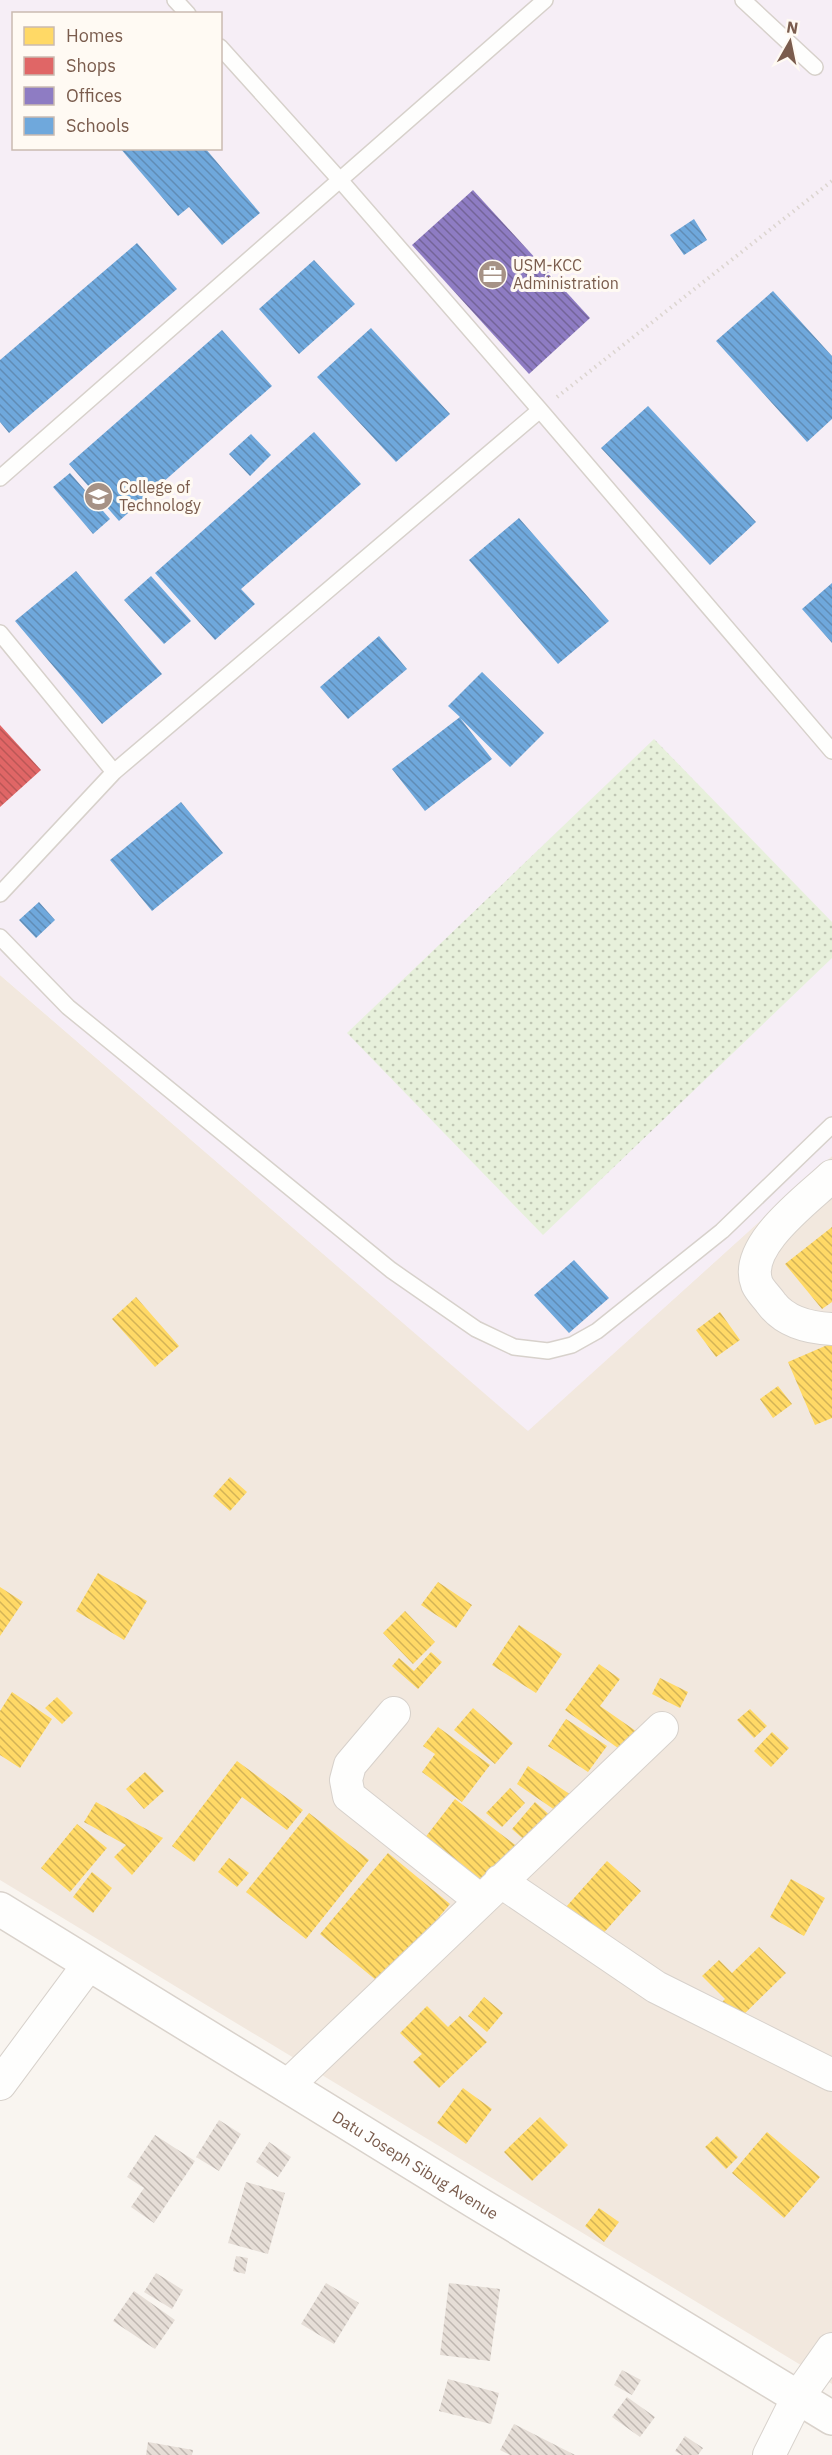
<svg xmlns="http://www.w3.org/2000/svg" width="832" height="2455" font-family="'IBM Plex Sans',sans-serif">
<defs>
<pattern id="grass-dots" width="8" height="8" patternUnits="userSpaceOnUse" patternTransform="scale(1.5)"><rect width="8" height="8" fill="#e7f0db"/><path d="M2 2h.1M6 6h.1" fill="none" stroke="#c0c6b4" stroke-width="1.8" stroke-linecap="round"/></pattern>
<pattern id="homes-back-hatch" width="6" height="6" patternUnits="userSpaceOnUse" patternTransform="scale(1.5)"><rect width="6" height="6" fill="#ffd966"/><path d="M-1 5l2 2M0 0l6 6M5-1l2 2" fill="none" stroke="#d3b356"/></pattern>
<pattern id="shops-back-hatch" width="6" height="6" patternUnits="userSpaceOnUse" patternTransform="scale(1.5)"><rect width="6" height="6" fill="#e06666"/><path d="M-1 5l2 2M0 0l6 6M5-1l2 2" fill="none" stroke="#bb5756"/></pattern>
<pattern id="offices-back-hatch" width="6" height="6" patternUnits="userSpaceOnUse" patternTransform="scale(1.5)"><rect width="6" height="6" fill="#8e7cc3"/><path d="M-1 5l2 2M0 0l6 6M5-1l2 2" fill="none" stroke="#746498"/></pattern>
<pattern id="schools-back-hatch" width="6" height="6" patternUnits="userSpaceOnUse" patternTransform="scale(1.5)"><rect width="6" height="6" fill="#6fa8dc"/><path d="M-1 5l2 2M0 0l6 6M5-1l2 2" fill="none" stroke="#608cb5"/></pattern>
<pattern id="building-back-hatch" width="6" height="6" patternUnits="userSpaceOnUse" patternTransform="scale(1.5)"><rect width="6" height="6" fill="#e6ded7"/><path d="M-1 5l2 2M0 0l6 6M5-1l2 2" fill="none" stroke="#bfb7b1"/></pattern>
</defs>
<rect width="100%" height="100%" fill="#f9f5f0"/>
<!-- residential -->
<path fill="#f2e8de" d="M0 975 528 1430 832 1156V2384L0 1880Z"/>
<!-- education -->
<path fill="#f6eef6" fill-rule="evenodd" d="M0 0H832V1156L528 1431 0 975ZM14 14H220V148H14Z"/>
<!-- grass -->
<path fill="url(#grass-dots)" d="M654 739 832 922V958L543 1235 347 1033Z"/>
<!-- homes -->
<path fill="url(#homes-back-hatch)" d="M832 1227V1302L822 1309 785 1264Z
M136 1297 179 1346 155 1367 112 1319Z
M720 1312 740 1340 716 1357 696 1330Z
M832 1343V1418L815 1425 788 1362Z
M778 1386 792 1404 773 1418 760 1399Z
M230 1477 247 1492 230 1511 213 1496Z
M98 1573 147 1601 124 1640 76 1611Z
M438 1582 472 1605 456 1628 421 1605Z
M0 1587 23 1602 0 1636Z
M405 1611 435 1642 413 1664 383 1633Z
M519 1625 562 1654 536 1693 492 1665Z
M431 1652 442 1662 418 1689 392 1666 399 1658 414 1671Z
M599 1664 620 1679 600 1706 643 1736 629 1756 565 1710Z
M660 1678 688 1692 680 1708 652 1694Z
M12 1692 52 1719 20 1768 0 1755V1711Z
M57 1697 73 1713 62 1724 45 1708Z
M473 1708 513 1743 495 1764 454 1730Z
M750 1709 767 1726 754 1738 737 1720Z
M566 1719 607 1746 588 1772 548 1746Z
M438 1727 490 1765 462 1802 422 1772 435 1754 423 1746Z
M772 1732 789 1748 771 1767 754 1751Z
M237 1761 303 1810 287 1830 242 1797 194 1862 172 1846Z
M528 1766 574 1797 562 1815 517 1784Z
M145 1772 164 1791 144 1809 126 1789Z
M510 1788 525 1803 502 1827 486 1813Z
M455 1799 518 1847 480 1896 417 1848Z
M96 1802 163 1838 132 1875 114 1857 126 1845 84 1822Z
M535 1802 553 1818 529 1844 512 1829Z
M309 1813 369 1860 306 1939 246 1892Z
M77 1824 107 1848 70 1892 41 1868Z
M388 1853 450 1904 382 1985 320 1934Z
M229 1858 249 1873 237 1887 218 1872Z
M607 1861 641 1891 600 1937 566 1907Z
M92 1872 112 1888 93 1913 73 1897Z
M791 1879 825 1898 804 1936 770 1917Z
M759 1947 786 1973 732 2026 715 2009 725 1999 702 1976 719 1960 732 1973Z
M484 1997 503 2013 487 2032 468 2016Z
M427 2006 448 2027 460 2016 487 2042 439 2088 413 2062 422 2054 400 2033Z
M463 2088 492 2109 466 2144 437 2123Z
M540 2117 568 2145 532 2181 504 2152Z
M767 2132 820 2177 784 2218 732 2173Z
M717 2136 738 2157 726 2169 705 2147Z
M599 2208 619 2222 604 2242 585 2226Z"/>
<!-- shops -->
<path fill="url(#shops-back-hatch)" d="M0 725 41 770 0 807Z"/>
<!-- offices -->
<path fill="url(#offices-back-hatch)" d="M473 190 590 318 529 374 412 245Z"/>
<!-- schools -->
<path fill="url(#schools-back-hatch)" d="M120 148H205L260 213 222 245 189 207 178 216Z
M694 219 707 240 684 255 670 235Z
M137 243 177 289 9 433 0 422V360Z
M314 260 355 304 299 354 259 309Z
M773 291 832 356V419L807 442 716 341Z
M371 328 450 414 396 462 317 377Z
M222 330 272 386 119 521 69 464Z
M648 406 756 522 710 565 601 448Z
M314 432 361 484 241 589 255 604 215 640 155 573Z
M251 434 271 455 250 476 229 454Z
M70 473 110 519 93 534 53 487Z
M519 518 609 621 558 664 469 560Z
M76 571 162 674 102 724 15 621Z
M151 576 191 621 164 644 124 600Z
M832 583V643L802 609Z
M379 636 407 669 348 719 320 687Z
M482 672 544 733 510 767 460 718 492 759 425 811 392 769 460 717 448 706Z
M181 802 223 853 152 911 110 860Z
M39 902 55 920 36 938 19 920Z
M574 1260 609 1298 569 1333 534 1295Z"/>
<!-- building -->
<path fill="url(#building-back-hatch)" d="M219 2120 241 2134 219 2171 196 2157Z
M155 2135 195 2161 154 2223 131 2207 144 2188 127 2177Z
M269 2142 291 2157 278 2177 256 2162Z
M246 2182 285 2193 268 2254 228 2243Z
M236 2256 248 2258 245 2274 233 2271Z
M156 2273 183 2290 172 2309 144 2292Z
M326 2283 359 2303 334 2344 301 2324Z
M449 2283 500 2289 490 2361 440 2355Z
M134 2291 175 2320 155 2349 113 2321Z
M622 2370 641 2380 632 2395 614 2385Z
M448 2379 499 2393 491 2424 439 2411Z
M627 2397 655 2417 640 2437 612 2417Z
M514 2424 575 2455H510L500 2450Z
M685 2436 703 2448 698 2455H682L675 2451Z
M148 2442 193 2450 192 2455H146Z"/>
<g fill="none" stroke-linecap="round" stroke-linejoin="round">
<defs>
<path id="lane" d="M175 0 188 14
M743 0 815 67
M220 47 340 180 540 410 832 751
M0 478 545 0
M0 633 114 772
M0 894 114 772 540 410
M0 937 68 1007 391 1270 476 1329 514 1347 548 1351 572 1345 597 1331 722 1231 832 1125"/>
<path id="street" d="M832 1176C808 1199 742 1246 757 1284 760 1291 767 1297 771 1303 785 1322 809 1328 832 1329
M394 1713 350 1765 346 1780 349 1796 480 1900
M500 1881 656 1987 832 2075
M0 2084 89 1964
M287 2086 662 1728
M769 2455 798 2397 832 2349"/>
<g id="secondary">
<path id="s1" d="M0 1909 474 2201 832 2418"/>
</g>
</defs>
<!-- lane casing -->
<use href="#lane" stroke="#d7d1cb" stroke-width="18"/>
<!-- street casing -->
<use href="#street" stroke="#d7d1cb" stroke-width="34"/>
<!-- secondary casing -->
<use href="#secondary" stroke="#d9d2cb" stroke-width="36"/>
<!-- path -->
<path stroke="#dcd5d0" stroke-width="4" stroke-dasharray="1.5 4.5" stroke-linecap="butt" d="M557 397 832 181"/>
<!-- lane -->
<use href="#lane" stroke="#fefefd" stroke-width="15"/>
<!-- street -->
<use href="#street" stroke="#fefefd" stroke-width="32"/>
<!-- secondary -->
<use href="#secondary" stroke="#fefefd" stroke-width="33"/>
</g>
<!-- icons -->
<defs>
<symbol id="office-disc" viewBox="-11 -11 22 22"><circle r="9.5" fill="#a69286" stroke="#fffaf3"/><path d="M-6-3h4V-5.5h4V-3h4V5H-6ZM-1-4.5V-3h2v-1.5ZM-6 0V1H6V0Z" fill="#fff"/></symbol>
<symbol id="university-disc" viewBox="-11 -11 22 22"><circle r="9.5" fill="#a69286" stroke="#fffaf3"/><path d="M0-5L7-2L0 1L-7-2ZM-4 1L0 2.5L4 1V4Q0 6-4 4Z" fill="#fff"/></symbol>
</defs>
<g fill-rule="evenodd">
<use href="#office-disc" x="476" y="258" width="33" height="33"/>
<use href="#university-disc" x="82" y="480" width="33" height="33"/>
</g>
<g text-anchor="middle" stroke-width="6" stroke-linejoin="round" paint-order="stroke">
<!-- poi labels -->
<g font-size="16" fill="#7a5c4d" stroke="#fffaf3" text-anchor="start">
<text x="513" y="271">USM-KCC<tspan x="513" dy="18">Administration</tspan></text>
<text x="119" y="493">College of<tspan x="119" dy="18">Technology</tspan></text>
</g>
<!-- street labels -->
<g font-size="16" fill="#7a5c4d" stroke="#fffaf3">
<text dy="6" stroke="none"><textPath href="#s1" startOffset="488">Datu Joseph Sibug Avenue</textPath></text>
</g>
</g>
<!-- legend -->
<rect x="12" y="12" width="210" height="138" fill="#fffaf3" stroke="#cabbb1" stroke-width="1.5"/>
<rect x="24" y="27" width="30" height="18" fill="#ffd966" stroke="#cabbb1" stroke-width="1.5"/>
<text x="66" y="42" font-size="18" fill="#7a5c4d">Homes</text>
<rect x="24" y="57" width="30" height="18" fill="#e06666" stroke="#cabbb1" stroke-width="1.5"/>
<text x="66" y="72" font-size="18" fill="#7a5c4d">Shops</text>
<rect x="24" y="87" width="30" height="18" fill="#8e7cc3" stroke="#cabbb1" stroke-width="1.5"/>
<text x="66" y="102" font-size="18" fill="#7a5c4d">Offices</text>
<rect x="24" y="117" width="30" height="18" fill="#6fa8dc" stroke="#cabbb1" stroke-width="1.5"/>
<text x="66" y="132" font-size="18" fill="#7a5c4d">Schools</text>
<!-- north arrow -->
<g transform="translate(790 42) rotate(9)" stroke="#fffaf3" stroke-width="4.5" paint-order="stroke">
<path d="M0-4.5L10 22L0 15L-10 22Z" fill="#7a5c4d"/>
<text y="-9" font-size="16" font-weight="bold" text-anchor="middle" fill="#7a5c4d">N</text>
</g>
</svg>
